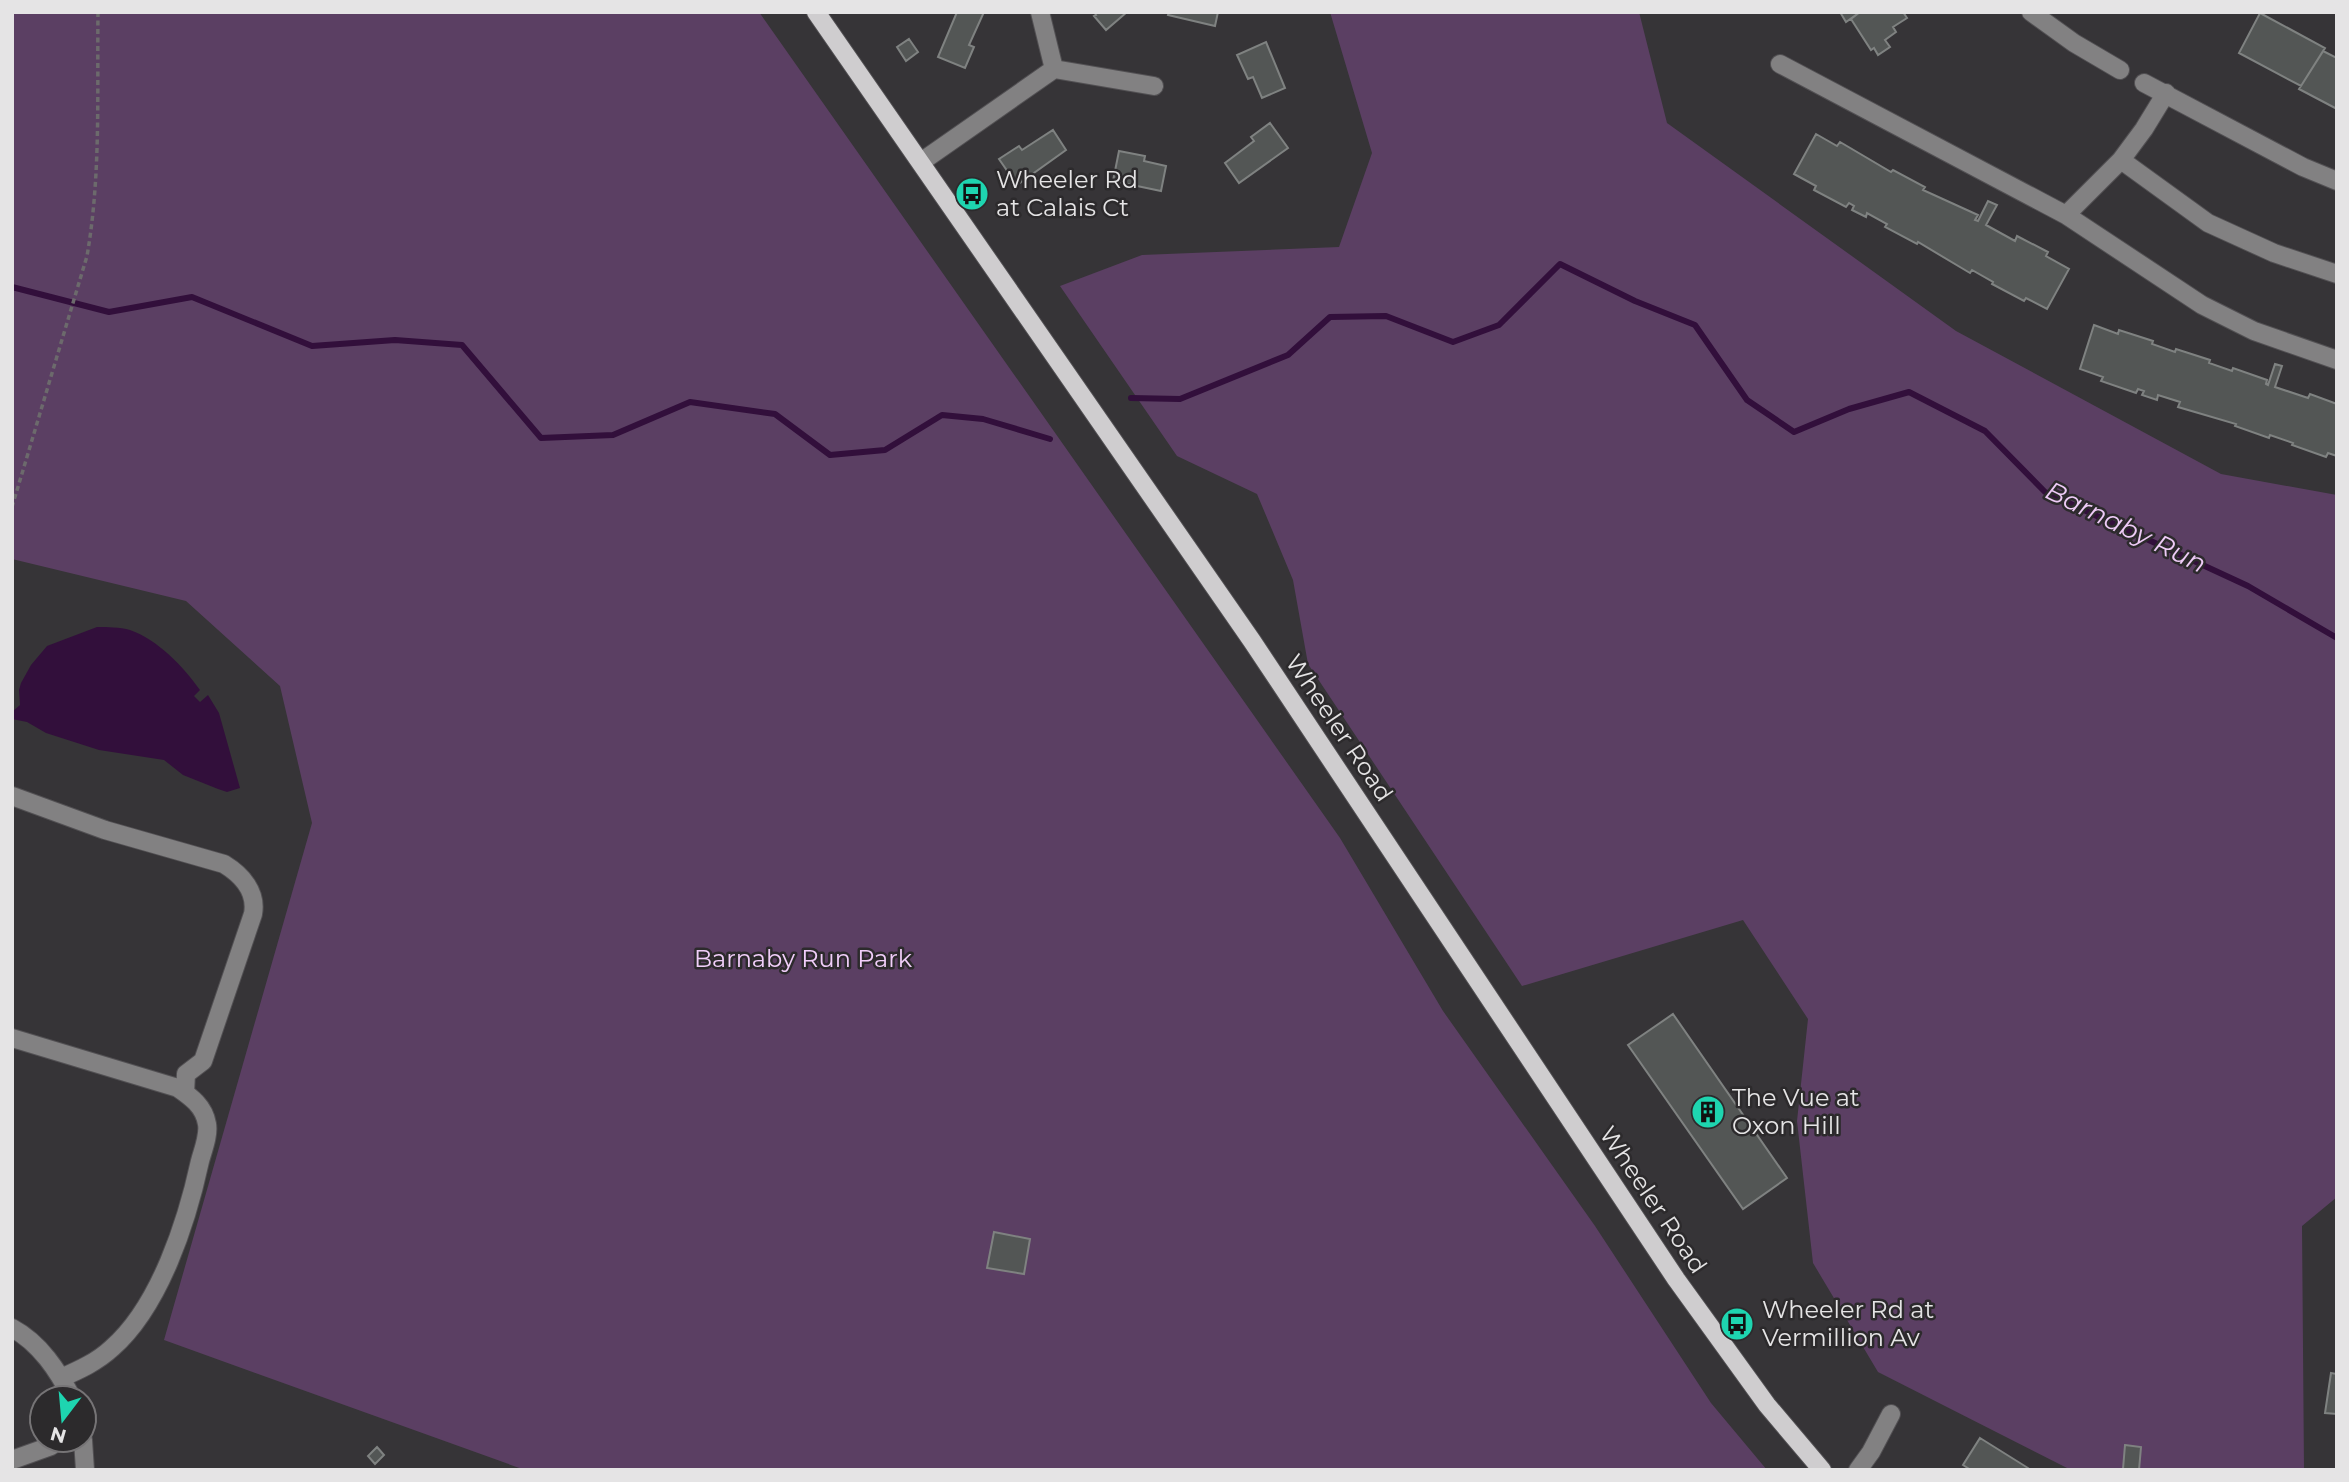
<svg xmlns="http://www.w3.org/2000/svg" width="2349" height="1482" font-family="Montserrat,sans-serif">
<rect width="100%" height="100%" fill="#363437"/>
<!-- green -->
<path fill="#5b3f63" d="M12 12H759L1340 838 1443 1011 1595 1226 1711 1403 1767 1470H525L164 1340 312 823 280 686 186 601 12 559Z
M1330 12H1639L1667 123 1956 331 2221 474 2337 495V1197L2302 1226 2304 1470H2071L1878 1372 1813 1263 1797 1121 1808 1019 1743 920 1522 986 1308 664 1293 580 1257 494 1177 456 1060 286 1142 255 1339 247 1372 153Z"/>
<!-- water -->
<path fill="#320f3b" d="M97 627C107 627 120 627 130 630 157 639 184 667 200 690L194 696 200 702 208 695 219 713 240 788 227 792 218 789 183 775 164 760 99 750 46 733 27 722 12 719V712L20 705 19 690 21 683 31 665 47 646Z"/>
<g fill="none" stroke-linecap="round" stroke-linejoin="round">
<!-- stream -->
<path stroke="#320f3b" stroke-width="6" d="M12 287 109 312 192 297 312 346 395 340 462 345 541 438 613 435 690 402 775 414 830 455 885 450 942 415 983 419 1050 439
M1131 398 1180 399 1288 355 1330 317 1386 316 1453 342 1499 325 1560 264 1635 301 1695 325 1747 400 1794 432 1849 409 1909 392 1985 431 2045 492 2248 586 2337 638"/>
</g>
<!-- building -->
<path fill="#535655" stroke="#7f8281" stroke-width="2" d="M957 12H984L969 45 974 47 965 68 938 57Z
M1094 12H1127L1106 30 1094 16 1096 15Z
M1169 12H1218L1215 26 1168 15Z
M1840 12H1860L1846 22Z
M1860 12H1903L1907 18 1893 27 1896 32 1885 40 1890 47 1878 55 1874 48 1871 50 1851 19Z
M2260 13 2325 48 2301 86 2239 53Z
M909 39 918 52 906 61 897 47Z
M1266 42 1285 88 1262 98 1253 77 1248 79 1237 55Z
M2323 51 2337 58V109L2299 89Z
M1270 123 1288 148 1239 183 1225 163 1254 141 1251 137Z
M1053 130 1066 150 1017 185 999 159 1019 146 1022 150Z
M1816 134 1837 146 1840 142 1891 172 1893 170 1925 187 1923 190 1978 215 1975 220 1978 221 1988 201 1997 205 1986 225 2015 241 2017 236 2048 252 2046 256 2069 269 2047 309 2026 298 2024 301 1992 284 1993 282 1972 270 1970 273 1918 242 1917 244 1885 227 1887 224 1867 213 1866 217 1852 210 1854 206 1849 203 1846 207 1814 190 1816 186 1794 174Z
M1119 151 1145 156 1144 161 1166 166 1161 191 1113 181Z
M2094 325 2118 334 2119 330 2153 341 2152 344 2175 352 2176 349 2210 360 2209 363 2232 371 2233 368 2267 380 2266 384 2268 385 2275 364 2282 366 2275 387 2308 398 2310 394 2337 404V456L2328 453 2326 457 2292 445 2293 443 2270 435 2269 438 2235 426 2236 424 2178 407 2180 402 2158 395 2157 400 2142 395 2144 391 2138 389 2136 393 2101 381 2103 377 2080 369Z
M1673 1014 1787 1178 1743 1209 1628 1045Z
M994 1232 1030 1239 1024 1274 987 1268Z
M2331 1373 2337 1374V1414L2325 1413Z
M1980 1438 2028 1468 2027 1470H1971L1963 1465Z
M2125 1445 2141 1447 2139 1470 2123 1469Z
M377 1447 384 1455 375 1464 368 1456Z"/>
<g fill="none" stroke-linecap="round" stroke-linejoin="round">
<defs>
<path id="minor" d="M1040 12 1054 69
M2031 12 2074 43 2120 70
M1780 64 2066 215 2202 305 2254 331 2337 360
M2144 83 2303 167 2337 181
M2121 160 2208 223 2274 253 2337 274
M921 162 1054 69 1154 86
M2066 215 2121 160 2144 129 2166 93
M12 796 105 830 224 864C242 875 257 892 253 914L203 1061 186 1074 185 1093
M12 1038 178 1088C191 1097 204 1106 207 1124 209 1135 203 1150 200 1161 187 1221 160 1306 112 1348 97 1362 79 1370 61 1378
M12 1328C40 1343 58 1371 72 1398
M83 1440 85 1470
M12 1460 51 1446
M1858 1470 1871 1452 1891 1414"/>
<path id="major" d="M816 12 1252 641 1676 1279 1767 1405 1822 1470"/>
</defs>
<!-- minor casing -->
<use href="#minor" stroke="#525053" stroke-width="20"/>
<!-- major casing -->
<use href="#major" stroke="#525053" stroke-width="20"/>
<!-- path -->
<path stroke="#6c6a6c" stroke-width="3.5" stroke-dasharray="5 3.5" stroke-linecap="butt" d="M12 507 87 256C101 176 97 94 98 12"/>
<!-- minor -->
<use href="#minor" stroke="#828182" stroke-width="18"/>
<!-- major -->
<use href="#major" stroke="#cfcdcf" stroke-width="18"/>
</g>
<!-- icons -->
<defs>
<symbol id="bus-disc" viewBox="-11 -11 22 22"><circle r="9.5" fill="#1ed5b0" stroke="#2c2a2c"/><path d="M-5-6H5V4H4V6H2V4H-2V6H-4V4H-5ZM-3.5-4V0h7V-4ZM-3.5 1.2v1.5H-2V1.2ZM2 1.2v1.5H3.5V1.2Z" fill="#111"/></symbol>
<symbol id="building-disc" viewBox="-11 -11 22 22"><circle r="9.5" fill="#1ed5b0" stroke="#2c2a2c"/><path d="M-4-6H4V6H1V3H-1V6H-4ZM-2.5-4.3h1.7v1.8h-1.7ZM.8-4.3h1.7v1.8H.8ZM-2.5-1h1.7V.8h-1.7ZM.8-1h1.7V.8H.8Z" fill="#111"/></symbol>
</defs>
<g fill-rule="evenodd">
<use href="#bus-disc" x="953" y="175" width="38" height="38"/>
<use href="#building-disc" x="1689" y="1093" width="38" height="38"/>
<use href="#bus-disc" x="1718" y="1305" width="38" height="38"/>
</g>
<g text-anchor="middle" stroke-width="5" stroke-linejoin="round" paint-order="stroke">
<!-- poi labels -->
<g font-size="24" fill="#e5e4e5" stroke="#2c2a2c" text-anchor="start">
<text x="996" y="188">Wheeler Rd<tspan x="996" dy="28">at Calais Ct</tspan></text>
<text x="1732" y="1106">The Vue at<tspan x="1732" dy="28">Oxon Hill</tspan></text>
<text x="1762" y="1318">Wheeler Rd at<tspan x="1762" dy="28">Vermillion Av</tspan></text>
</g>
<!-- street labels -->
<g font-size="24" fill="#e5e4e5" stroke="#2c2a2c">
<text transform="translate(1339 728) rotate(56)" y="8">Wheeler Road</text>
<text transform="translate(1653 1200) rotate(56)" y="8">Wheeler Road</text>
</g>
<!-- park labels -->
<g font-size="24" fill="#f1cefa" stroke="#2c2a2c">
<text x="803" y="967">Barnaby Run Park</text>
</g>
<!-- water labels -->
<g font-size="26" font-style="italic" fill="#eecbf7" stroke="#2c2a2c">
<text transform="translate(2126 527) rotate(26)" y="9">Barnaby Run</text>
</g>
</g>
<!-- border -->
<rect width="2349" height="1482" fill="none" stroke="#e5e4e5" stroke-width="28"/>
<!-- north arrow -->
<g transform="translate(63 1419) rotate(196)"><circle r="33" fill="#2c2a2c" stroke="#767476" stroke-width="2"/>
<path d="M0-5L12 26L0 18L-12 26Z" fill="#1ed5b0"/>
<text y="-10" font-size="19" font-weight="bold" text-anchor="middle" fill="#e5e4e5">N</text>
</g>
</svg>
